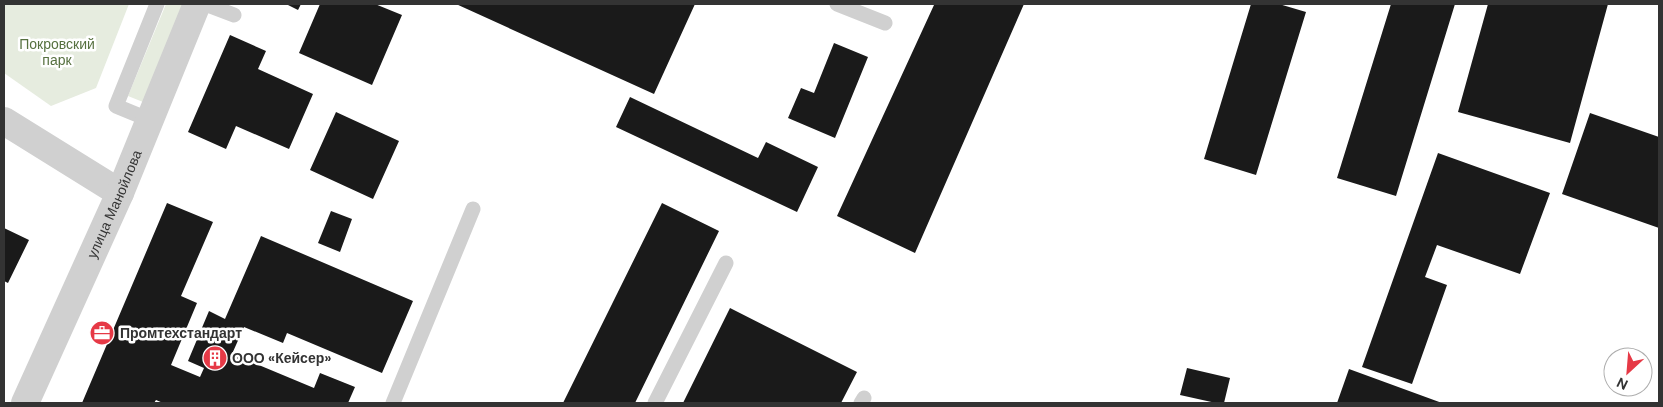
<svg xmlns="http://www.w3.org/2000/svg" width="1663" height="407" font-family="'DM Sans',sans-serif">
<rect width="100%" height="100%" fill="#fff"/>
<!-- green -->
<path fill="#e6ecdf" d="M4 4H129L96 88 51 106 4 73Z
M166 4H183L143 102 128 96Z"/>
<!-- building -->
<path fill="#1a1a1a" d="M286 4H301L298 10Z
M320 4H375L402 15 372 85 299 53Z
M456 4H695L654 94Z
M931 4H1024L915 253 837 216 934 5Z
M1251 4H1279L1306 12 1256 175 1204 159Z
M1391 4H1455L1396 196 1337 178Z
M1488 4H1608L1570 143 1458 112Z
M230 35 266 51 258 69 313 94 289 149 236 126 226 149 188 132Z
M834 43 868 57 835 138 788 118 801 88 814 93Z
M630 97 758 158 766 142 818 167 797 212 616 127Z
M336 112 399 141 373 199 310 170Z
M1590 113 1659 137V228L1562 194Z
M1438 153 1550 193 1520 274 1437 245 1425 277 1447 285 1412 384 1362 367Z
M167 203 213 222 181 296 197 303 171 365 200 377 204 368 188 361 209 311 225 319 261 236 413 301 382 373 287 333 283 343 244 327 232 354 314 388 320 373 355 387 348 403H163L156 400 154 403H82Z
M662 203 719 231 635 403H563Z
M331 211 352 219 340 252 318 243Z
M4 228 29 240 8 283 4 281Z
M730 308 857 372 841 403H683Z
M1187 368 1230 378 1224 403H1216L1180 395Z
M1349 369 1442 403H1337Z"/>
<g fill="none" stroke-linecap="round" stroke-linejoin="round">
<!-- service -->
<path stroke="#d0d0d0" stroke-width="15" d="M205 4 234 15
M837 4 885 23
M150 120 116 106 157 4
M393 403 473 209
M655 403 726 263
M861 403 864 398"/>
<!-- minor -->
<g stroke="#d0d0d0" stroke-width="28">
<path d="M4 121 120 193"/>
<path id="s1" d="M25 403 120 193 197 4"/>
</g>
</g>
<!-- icons -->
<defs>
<symbol id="office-disc" viewBox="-11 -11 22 22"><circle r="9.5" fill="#e63946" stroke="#fff"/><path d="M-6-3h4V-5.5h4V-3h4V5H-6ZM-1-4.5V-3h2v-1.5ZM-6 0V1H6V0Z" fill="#fff"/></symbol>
<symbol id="building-disc" viewBox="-11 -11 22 22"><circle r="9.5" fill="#e63946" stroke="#fff"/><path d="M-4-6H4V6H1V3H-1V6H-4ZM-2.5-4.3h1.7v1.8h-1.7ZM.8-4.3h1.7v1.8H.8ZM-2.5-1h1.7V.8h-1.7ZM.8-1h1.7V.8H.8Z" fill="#fff"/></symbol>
</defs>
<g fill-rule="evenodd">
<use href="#office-disc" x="88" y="319" width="28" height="28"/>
<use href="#building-disc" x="201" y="344" width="28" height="28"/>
</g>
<g text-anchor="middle" stroke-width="5" stroke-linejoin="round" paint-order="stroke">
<!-- park labels -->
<g font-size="14" fill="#56703f" stroke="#fff">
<text x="57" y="49">Покровский<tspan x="57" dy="16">парк</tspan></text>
</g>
<!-- street labels -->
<g font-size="14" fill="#333" stroke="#fff">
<text dy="5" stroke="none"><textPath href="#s1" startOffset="218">улица Манойлова</textPath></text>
</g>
<!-- poi labels -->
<g font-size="14" font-weight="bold" fill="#333" stroke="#fff" text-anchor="start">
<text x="120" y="338">Промтехстандарт</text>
<text x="232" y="363">ООО «Кейсер»</text>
</g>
</g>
<!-- border -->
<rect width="1663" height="407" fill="none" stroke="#333333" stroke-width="10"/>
<!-- north arrow -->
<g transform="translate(1628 372) rotate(206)"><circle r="24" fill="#ffffff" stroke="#adadad"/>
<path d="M0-4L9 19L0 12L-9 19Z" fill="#e63946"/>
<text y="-8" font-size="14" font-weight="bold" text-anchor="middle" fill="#333333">N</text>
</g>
</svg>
